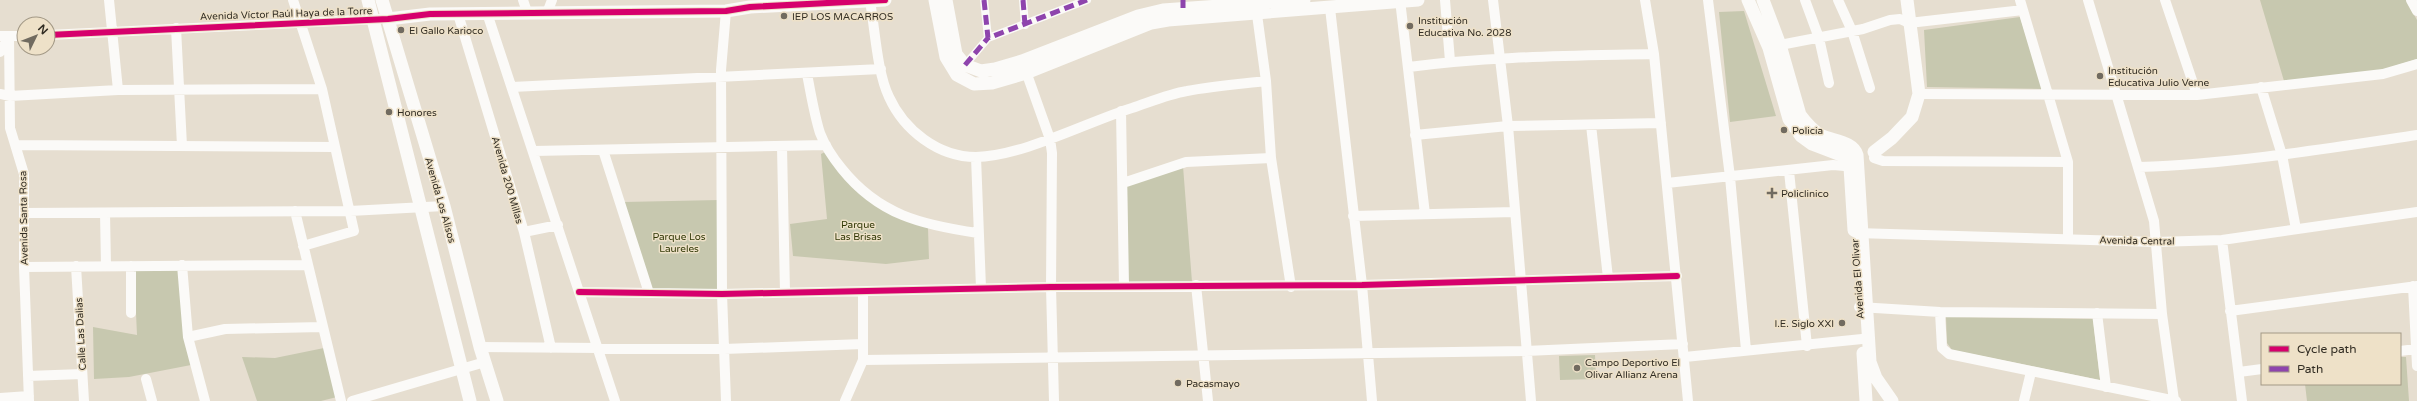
<svg xmlns="http://www.w3.org/2000/svg" width="2417" height="401" font-family="'Varela Round',sans-serif">
<rect width="100%" height="100%" fill="#e6ded0"/>
<!-- green -->
<path fill="#c7c8af" d="M2260 0H2406L2417 20V59L2382 70 2284 81Z
M1744 11 1776 116 1730 122 1719 12Z
M2020 17 2043 89 1927 87 1924 30Z
M825 152 855 190 928 228 929 259 886 264 793 256 790 224 827 219 821 154Z
M1183 166 1192 282 1128 283 1127 185Z
M719 200V291L652 290 624 202Z
M178 268 191 365 129 377 94 379 93 327 137 335 134 269Z
M1946 317 2093 319 2100 380 1952 350 1947 343Z
M324 348 337 397 321 401H257L242 357 275 358Z
M1595 355 1596 379 1560 380 1559 356Z
M2400 357H2406L2409 401H2307L2305 384H2400Z"/>
<g fill="none" stroke-linecap="round" stroke-linejoin="round">
<!-- pedestrian -->
<path stroke="#fbfaf8" stroke-width="8" d="M984 0 988 38 1087 0
M1023 0 1025 25
M965 65 988 38"/>
<!-- minor -->
<path stroke="#fbfaf8" stroke-width="10" d="M109 0 118 90
M293 0 322 89 354 231 303 246
M523 0 527 12
M1400 0 1425 214
M1445 0 1450 61
M1493 0 1508 126 1531 401
M1645 0 1654 54 1688 401
M1708 0 1730 177 1746 350
M1805 0 1819 38 1829 83
M1838 0 1852 31 1870 88
M2020 0 2068 162V239
M2088 0 2154 221 2162 314 2174 400
M2165 0 2197 95
M2411 0 2417 11
M870 1C875 29 877 72 889 97 904 130 938 157 976 157 1023 156 1087 122 1132 108 1150 102 1169 94 1187 91 1213 86 1240 84 1266 81
M1256 7 1266 81 1271 158 1291 287
M1330 8 1362 285 1372 401
M487 13 615 401
M547 13 552 0
M458 14 524 232 551 348
M176 28 182 146
M48 35 380 19
M0 36H24
M9 37 10 128 24 174V267L29 401
M1780 45 1863 29 1890 20 1900 19 1909 23 2023 10
M0 52 9 37
M1024 66 1050 139 1052 153 1051 287 1054 401
M1409 67C1490 56 1572 56 1654 54
M807 74C811 94 814 114 820 133 825 146 833 158 842 169 879 215 922 225 978 233
M512 87 881 69
M2261 87 2282 155 2296 229
M0 94 10 96 118 90 322 89
M1919 94 2197 95 2383 74 2417 64
M1121 111 1124 286
M1591 125 1608 278
M1415 135 1508 126 1661 123
M16 145 334 147
M782 147 785 292
M603 150 649 293
M534 151 826 145
M976 157 981 288
M1874 158 1883 161 2068 162
M2139 167C2233 164 2324 149 2417 135
M1789 171 1807 346
M1123 183 1186 162 1271 158
M1667 183 1833 165 1856 167
M295 211 341 401
M24 213 350 211 444 206
M105 213 106 266
M1353 216 1514 212
M524 232 558 225
M1856 233 2156 242 2222 240 2417 212
M2222 240 2242 401
M182 265 188 337 205 401
M76 266 84 401
M131 266V313
M24 267 307 265
M1196 285 1208 401
M2413 286 2417 366
M579 292 722 294 1051 287 1362 285 1677 276
M1859 307 1940 312 2162 314
M2230 311 2417 286
M1940 312 1942 348 1949 354 2176 401
M2097 313 2106 387
M188 337 225 329 322 327
M480 347 724 349 863 344
M2400 351 2416 349
M1685 357 1862 339
M863 360 1526 351 1683 344
M2239 372 2262 369
M28 376 82 374
M146 379 152 401
M0 398 29 396
M352 401 485 362
M726 401 722 294 721 70 726 11
M845 401 863 360V292
M2024 401 2031 372"/>
<!-- tertiary -->
<path stroke="#fbfaf8" stroke-width="13" d="M368 0 470 401
M382 0 444 206 480 347 497 401
M935 0 946 57 957 75 974 84 992 83 1026 73 1151 23 1168 20 1418 0
M946 0 956 54 965 65 981 71 995 69 1022 61 1138 16 1163 10 1304 0
M1748 0 1769 48 1789 119 1801 136 1812 144 1846 157 1850 167 1854 230
M1763 0 1780 45 1800 115C1806 123 1812 130 1820 135 1832 141 1853 141 1857 155L1870 362 1876 378 1892 401
M388 19 430 14 726 11 750 7 885 0
M1874 152 1892 138 1912 117 1919 94 1907 0
M1863 353 1866 401"/>
<!-- quiet -->
<path stroke="#8e44ad" stroke-width="5" stroke-dasharray="10 5" stroke-linecap="butt" d="M984 0 988 38 1087 0
M1023 0 1025 25
M1183 8V0
M965 65 988 38"/>
<defs>
<path id="cycleway" d="M48 35 388 19 430 14 726 11 750 7 885 0
M579 292 722 294 1051 287 1362 285 1677 276"/>
</defs>
<!-- cycleway casing -->
<use href="#cycleway" stroke="#eee1c8" stroke-width="8"/>
<!-- cycleway -->
<use href="#cycleway" stroke="#d6006c" stroke-width="6"/>
</g>
<!-- markers -->
<g fill="#716b60" stroke="#eee1c8" stroke-width="1.5">
<circle cx="784" cy="16" r="4"/>
<circle cx="1410" cy="26" r="4"/>
<circle cx="401" cy="30" r="4"/>
<circle cx="2100" cy="76" r="4"/>
<circle cx="389" cy="112" r="4"/>
<circle cx="1784" cy="130" r="4"/>
<path d="M1770 187h4v4h4v4h-4v4h-4v-4h-4v-4h4z"/>
<circle cx="1842" cy="323" r="4"/>
<circle cx="1577" cy="368" r="4"/>
<circle cx="1178" cy="383" r="4"/>
</g>
<g text-anchor="middle" stroke-width="3" stroke-linejoin="round" paint-order="stroke">
<!-- street labels -->
<g font-size="10" fill="#322d23" stroke="#eee1c8">
<text transform="translate(286 13) rotate(-2)" y="4">Avenida Víctor Raúl Haya de la Torre</text>
<text transform="translate(508 180) rotate(74)" y="4">Avenida 200 Millas</text>
<text transform="translate(441 200) rotate(74)" y="4">Avenida Los Alisos</text>
<text transform="translate(23 218) rotate(-91)" y="4">Avenida Santa Rosa</text>
<text transform="translate(2137 240) rotate(1)" y="4">Avenida Central</text>
<text transform="translate(1857 279) rotate(-94)" y="4">Avenida El Olivar</text>
<text transform="translate(80 334) rotate(-93)" y="4">Calle Las Dalias</text>
</g>
<!-- poi labels -->
<g font-size="10" fill="#322d23" stroke="#eee1c8" text-anchor="start">
<text x="792" y="20">IEP LOS MACARROS</text>
<text x="1418" y="24">Institución<tspan x="1418" dy="12">Educativa No. 2028</tspan></text>
<text x="409" y="34">El Gallo Karioco</text>
<text x="2108" y="74">Institución<tspan x="2108" dy="12">Educativa Julio Verne</tspan></text>
<text x="397" y="116">Honores</text>
<text x="1792" y="134">Policia</text>
<text x="1781" y="197">Policlinico</text>
<text x="1834" y="327" text-anchor="end">I.E. Siglo XXI</text>
<text x="1585" y="366">Campo Deportivo El<tspan x="1585" dy="12">Olivar Allianz Arena</tspan></text>
<text x="1186" y="387">Pacasmayo</text>
</g>
<!-- park labels -->
<g font-size="10" fill="#313806" stroke="#eee1c8">
<text x="858" y="228">Parque<tspan x="858" dy="12">Las Brisas</tspan></text>
<text x="679" y="240">Parque Los<tspan x="679" dy="12">Laureles</tspan></text>
</g>
</g>
<!-- legend -->
<rect x="2261" y="333" width="140" height="52" fill="#eee1c8" stroke="#a39986"/>
<rect x="2269" y="346" width="20" height="6" fill="#d6006c" stroke="#a39986"/>
<text x="2297" y="353" font-size="12" fill="#322d23">Cycle path</text>
<rect x="2269" y="366" width="20" height="6" fill="#8e44ad" stroke="#a39986"/>
<text x="2297" y="373" font-size="12" fill="#322d23">Path</text>
<!-- north arrow -->
<g transform="translate(36 36) rotate(47)"><circle r="19" fill="#eee1c8" stroke="#a39986"/>
<path d="M0-3L7 15L0 10L-7 15Z" fill="#716b60"/>
<text y="-6" font-size="11" font-weight="bold" text-anchor="middle" fill="#322d23">N</text>
</g>
</svg>
